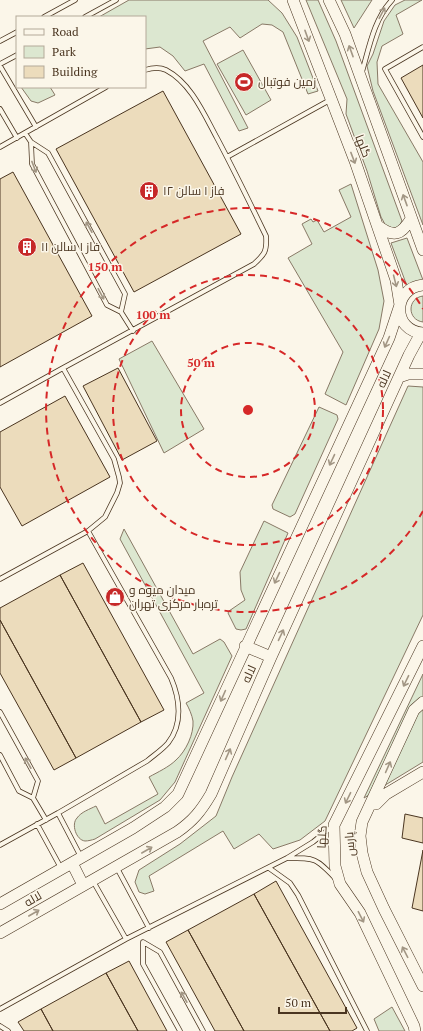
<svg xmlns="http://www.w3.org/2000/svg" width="423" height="1031" font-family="'PT Serif',Cairo,serif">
<rect width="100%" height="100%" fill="#fbf6e9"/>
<!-- green -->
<path fill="#dce7d0" stroke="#887966" d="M129 0H268L282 13 297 37 318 91 308 94 283 32 272 25 262 24 240 38 230 27 203 41 248 128 239 131 204 64 185 71 173 56 160 47 145 49V17H99Z
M306 0H318L336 41 402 221 398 228H393L386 226 381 217 367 171 346 114 347 99Z
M341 0H372L354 28Z
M405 0H422L396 15 403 34 382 46 377 62 378 84 423 162V225L373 91 367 66 373 54 384 21 395 5Z
M243 50 271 100 246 115 217 64Z
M21 87H50L55 95 38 103 31 101Z
M351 184 378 270 384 301 379 329 346 405 325 394 343 352 288 258 312 244 302 224 311 219 313 222 317 220 324 232 351 217 339 190Z
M407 238 423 280 407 286 391 243Z
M423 296V322C407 320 407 298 423 296Z
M152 341 204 429 164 453 119 359Z
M408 386 423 387V615L325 821 300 840 273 849 259 834 234 849 223 831 149 876 154 891 145 894 139 892 135 882 139 870 180 844 216 816 232 777Z
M319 407 337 415 338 419 295 514 290 517 273 509 272 505Z
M264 521 288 533 246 629 241 630 236 629 228 613 229 611 245 600 241 590 240 572Z
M124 529 193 654 220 639 224 642 232 656 175 782 160 800 95 839C92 840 88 841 85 841 76 840 71 824 77 818 81 812 90 809 96 806L105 824 158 794 149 777C158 772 169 767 176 760 186 751 194 734 193 721 192 715 189 708 186 703L204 693 120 539Z
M423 674V762L364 798Z
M392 1007 405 1031H379L374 1019Z"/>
<!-- building -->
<path fill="#ecdcbc" stroke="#4a3520" d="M423 65V118L401 78Z
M163 91 241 234 134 292 56 149Z
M13 172 92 316 0 367V179Z
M118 368 157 441 122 460 83 386Z
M65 396 110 477 22 526 0 487V432Z
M83 563 164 710 141 722 60 575Z
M60 575 141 722 76 758 0 620V608Z
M0 620 76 758 54 770 0 673Z
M405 814 423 818V843L402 838Z
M423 850V911L412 908Z
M276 881 357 1028 352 1031H330L254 894Z
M254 894 330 1031H244L188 930Z
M188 930 244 1031H215L166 942Z
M129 961 167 1031H138L106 973Z
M106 973 138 1031H53L41 1009Z
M41 1009 53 1031H24L18 1022Z"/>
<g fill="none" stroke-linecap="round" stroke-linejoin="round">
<defs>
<path id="lane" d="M44 17 75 0
M85 17 116 0
M0 41 17 32
M423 47 385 69 423 137
M0 64 17 55
M0 66 36 127
M362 72C369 48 374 19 392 0
M0 109 17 138
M25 133 31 142
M0 147 106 87
M227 157 330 100
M121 312 125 294 48 153 31 142 32 164 107 305 121 312 133 331
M0 403 63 368
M0 579 88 531 105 517 117 493 120 483 119 477 114 459 63 368 254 264C265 254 267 251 266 236 250 203 234 170 217 138 204 114 191 83 166 70 160 67 151 68 145 70
M0 712 38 781 33 798
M0 755 19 791 33 798 46 820
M58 813 81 857
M37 824 61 868
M0 845 58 813 147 761C154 755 162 750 168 743 183 724 180 699 171 678L88 531
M288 858C315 858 316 858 335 878
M117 868 149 928
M269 868 290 883 298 895 367 1031
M93 881 126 939
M0 1009 126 939 287 858 313 842 333 826
M0 1026 8 1031
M180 1031 143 964V942L160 952 203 1031"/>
<path id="secondary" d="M329 0 345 34 423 250
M378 226C394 238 401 235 411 219
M423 285C392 288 392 331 423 333
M399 377 408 374H423
M245 646 271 657
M423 702 414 710 362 822 360 836 362 853 367 872 384 909 423 986
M376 804 386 794 423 772
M72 863 83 885
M0 904 133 828 165 807 178 794 389 338 400 305 396 280 355 161 293 0
M0 933 177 832C193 821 201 811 211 794L271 657 409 355 421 333
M415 1031 414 1026 360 913 340 884 335 866 334 825 423 646"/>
</defs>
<!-- lane casing -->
<use href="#lane" stroke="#4a3520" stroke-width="5.5"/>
<!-- secondary casing -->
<use href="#secondary" stroke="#4a3520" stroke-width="12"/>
<!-- lane -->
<use href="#lane" stroke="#fbf6e9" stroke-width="4"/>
<!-- secondary -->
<use href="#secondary" stroke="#fbf6e9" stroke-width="11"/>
</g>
<!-- one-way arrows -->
<defs><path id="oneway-shaft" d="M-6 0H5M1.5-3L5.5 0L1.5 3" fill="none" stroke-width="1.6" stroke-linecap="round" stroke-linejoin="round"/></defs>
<g stroke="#a29684">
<use href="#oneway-shaft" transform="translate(382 13) rotate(-62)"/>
<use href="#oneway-shaft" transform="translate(307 36) rotate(70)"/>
<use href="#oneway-shaft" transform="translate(351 51) rotate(-110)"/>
<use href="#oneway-shaft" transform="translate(353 158) rotate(69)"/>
<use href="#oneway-shaft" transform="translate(34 167) rotate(69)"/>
<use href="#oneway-shaft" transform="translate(405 200) rotate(-110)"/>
<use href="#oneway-shaft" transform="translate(89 227) rotate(-119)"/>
<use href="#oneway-shaft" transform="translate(395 281) rotate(76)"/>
<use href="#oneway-shaft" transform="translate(101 294) rotate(62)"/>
<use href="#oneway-shaft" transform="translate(387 342) rotate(114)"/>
<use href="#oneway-shaft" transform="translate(332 460) rotate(115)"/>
<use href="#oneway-shaft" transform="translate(277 578) rotate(115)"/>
<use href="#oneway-shaft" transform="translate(281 635) rotate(-65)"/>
<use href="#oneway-shaft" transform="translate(406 681) rotate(116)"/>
<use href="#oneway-shaft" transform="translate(223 696) rotate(114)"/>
<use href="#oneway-shaft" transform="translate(228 754) rotate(-66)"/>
<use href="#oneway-shaft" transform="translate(28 763) rotate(-119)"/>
<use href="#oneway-shaft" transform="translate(388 767) rotate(-66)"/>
<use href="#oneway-shaft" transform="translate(348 798) rotate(116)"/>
<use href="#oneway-shaft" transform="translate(147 850) rotate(-30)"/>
<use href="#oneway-shaft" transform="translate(34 913) rotate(-30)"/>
<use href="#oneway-shaft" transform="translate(361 917) rotate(63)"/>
<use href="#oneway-shaft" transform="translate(405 952) rotate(-117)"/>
<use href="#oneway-shaft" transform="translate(184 997) rotate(-119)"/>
</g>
<!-- distance rings -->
<g fill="none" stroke="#d62828" stroke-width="2" stroke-dasharray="7 5">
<circle cx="248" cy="410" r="67"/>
<circle cx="248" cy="410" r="135"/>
<path d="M423 511A202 202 0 1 1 423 309"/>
</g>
<!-- icons -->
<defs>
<symbol id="stadium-disc" viewBox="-11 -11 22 22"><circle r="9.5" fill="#c62828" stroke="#fbf6e9"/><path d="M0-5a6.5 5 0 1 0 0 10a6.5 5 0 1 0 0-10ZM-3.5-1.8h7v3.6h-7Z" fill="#fff"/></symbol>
<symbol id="building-disc" viewBox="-11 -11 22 22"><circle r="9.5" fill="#c62828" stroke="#fbf6e9"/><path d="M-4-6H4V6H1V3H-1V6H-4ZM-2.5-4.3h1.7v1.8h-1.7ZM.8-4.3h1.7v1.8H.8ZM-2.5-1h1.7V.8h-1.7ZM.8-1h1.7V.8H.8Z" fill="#fff"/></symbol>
<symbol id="shop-disc" viewBox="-11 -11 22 22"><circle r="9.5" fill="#c62828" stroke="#fbf6e9"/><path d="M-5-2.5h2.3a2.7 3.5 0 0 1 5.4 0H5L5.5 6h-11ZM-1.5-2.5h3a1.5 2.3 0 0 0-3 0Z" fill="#fff"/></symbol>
</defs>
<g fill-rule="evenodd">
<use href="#stadium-disc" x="233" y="71" width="22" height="22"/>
<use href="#building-disc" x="138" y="180" width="22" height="22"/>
<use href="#building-disc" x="16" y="236" width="22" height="22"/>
<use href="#shop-disc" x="104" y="586" width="22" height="22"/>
</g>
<g text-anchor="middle" stroke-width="3" stroke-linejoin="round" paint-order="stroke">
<!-- poi labels -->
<g font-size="12" fill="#4a3520" stroke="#fbf6e9" text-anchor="start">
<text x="258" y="86">زمین فوتبال</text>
<text x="163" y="195">فاز ۱ سالن ۱۲</text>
<text x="41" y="251">فاز ۱ سالن ۱۱</text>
<text x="129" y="594">میدان میوه و<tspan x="129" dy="14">تره‌بار مرکزی تهران</tspan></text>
</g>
<!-- street labels -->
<g font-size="12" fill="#4a3520" stroke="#fbf6e9">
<text transform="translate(363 146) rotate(69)" y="4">گلها</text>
<text transform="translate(384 379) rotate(-66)" y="4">لاله</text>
<text transform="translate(249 674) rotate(-66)" y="4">لاله</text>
<text transform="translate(322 837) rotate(-87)" y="4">گلها</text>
<text transform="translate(350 844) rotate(-94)" y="4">پارس</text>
<text transform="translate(33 899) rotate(-30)" y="4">لاله</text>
</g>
</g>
<circle cx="248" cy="410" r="6" fill="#d62828" stroke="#fbf6e9" stroke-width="2"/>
<g font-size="12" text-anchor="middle" font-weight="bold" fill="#d62828" stroke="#fbf6e9" stroke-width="3" stroke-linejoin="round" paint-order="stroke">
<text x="105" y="271">150 m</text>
<text x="153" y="319">100 m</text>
<text x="201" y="367">50 m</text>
</g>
<!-- legend -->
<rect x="16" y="16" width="130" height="72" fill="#fbf6e9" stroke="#b4a999"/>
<rect x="24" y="29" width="20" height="6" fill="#fbf6e9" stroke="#b4a999"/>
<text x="52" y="36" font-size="12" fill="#4a3520">Road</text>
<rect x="24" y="46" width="20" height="12" fill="#dce7d0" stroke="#b4a999"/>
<text x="52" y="56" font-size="12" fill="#4a3520">Park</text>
<rect x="24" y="66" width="20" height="12" fill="#ecdcbc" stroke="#b4a999"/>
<text x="52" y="76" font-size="12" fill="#4a3520">Building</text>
<!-- scale -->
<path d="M279 1007v6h67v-6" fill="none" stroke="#4a3520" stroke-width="2"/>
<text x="285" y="1007" font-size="12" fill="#4a3520" stroke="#fbf6e9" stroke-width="3" paint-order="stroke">50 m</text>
</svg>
